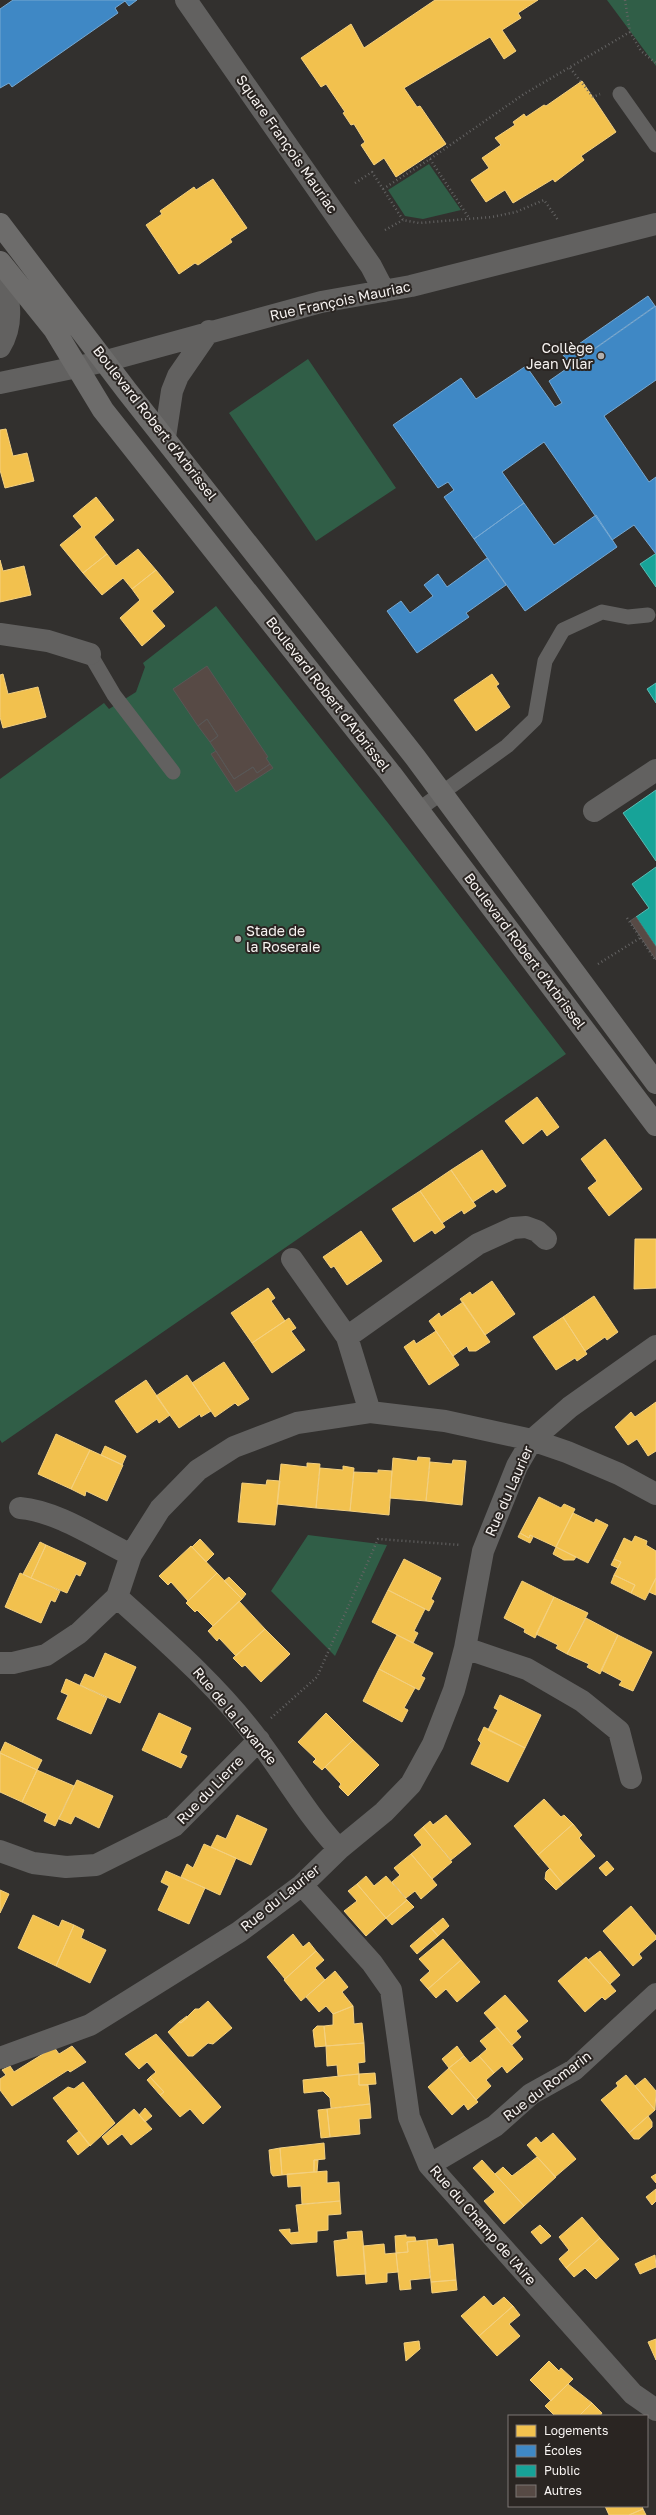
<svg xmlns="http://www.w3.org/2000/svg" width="656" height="2515" font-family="'Golos Text',sans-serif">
<rect width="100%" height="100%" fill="#32302e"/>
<!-- green -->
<path fill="#305e47" d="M607 0H656V66Z
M429 164 461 210 423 219 405 216 388 190Z
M308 359 396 488 316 541 229 413Z
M216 606 388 823 566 1054 2 1443 0 1440V779L104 703 109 709 136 692 145 667 143 663Z
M308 1535 387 1545 335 1656 271 1591Z"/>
<!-- homes -->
<path fill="#f2c14e" stroke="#f4d07f" d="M435 0H538L518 13 521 18 502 30 516 51 504 59 490 37 404 88 417 107 420 106 446 144 396 177 384 158 374 165 361 145 365 142 354 124 351 125 343 113 345 112 326 84 321 87 301 58 351 24 364 48Z
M582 81 616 132 581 156 584 160 555 182 553 179 513 203 505 190 486 202 471 180 489 168 482 158 501 145 495 138 515 125 513 122 524 114 526 117 544 105 546 106Z
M213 179 247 228 230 239 232 242 198 265 195 263 179 274 146 225 162 214 160 211 194 187 196 190Z
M6 429 13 456 27 453 34 481 5 488 0 470V430Z
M96 497 114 520 94 537 107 554 83 573 60 545 82 527 73 516Z
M138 549 156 570 132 589 123 578 102 595 83 573 107 554 116 566Z
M0 560 3 571 24 566 31 595 0 602Z
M156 570 174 592 152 611 165 626 142 646 120 618 140 600 132 589Z
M3 674 8 694 38 687 46 717 3 728 0 717V675Z
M492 674 499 684 496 686 510 707 476 731 454 700Z
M537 1097 559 1127 547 1136 542 1129 523 1144 505 1121Z
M605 1139 642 1189 609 1216 588 1188 597 1181 581 1159Z
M482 1150 506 1186 496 1193 493 1189 473 1202 451 1170Z
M451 1170 476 1206 464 1214 462 1210 442 1223 420 1191Z
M420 1191 445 1227 435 1234 432 1230 414 1242 392 1209Z
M361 1231 382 1261 347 1285 334 1266 331 1268 323 1257Z
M635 1239H656V1288L634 1289Z
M492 1281 515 1314 485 1335 460 1299 470 1292 472 1295Z
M268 1288 275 1298 271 1301 285 1321 252 1343 231 1313Z
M594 1296 618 1332 607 1340 605 1337 585 1351 563 1317Z
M463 1302 490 1342 476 1351H469L467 1346 453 1356 429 1321 439 1313 441 1317Z
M563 1317 587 1354 577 1361 575 1358 556 1370 533 1337Z
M289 1318 296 1328 291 1331 305 1350 272 1373 252 1343Z
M436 1331 459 1365 429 1385 404 1347 414 1340 416 1344Z
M224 1362 249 1399 238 1406 235 1403 215 1417 192 1383Z
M187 1375 211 1411 201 1417 200 1414 179 1428 156 1396Z
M146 1380 170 1415 159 1423 157 1419 137 1433 115 1401Z
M656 1402V1451L648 1456 637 1439 628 1445 615 1427 631 1412 635 1417Z
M56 1434 90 1450 71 1489 38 1474Z
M105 1446 126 1456 122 1465 101 1455Z
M90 1450 123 1465 107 1501 86 1491 85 1496 71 1489Z
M418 1457 430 1458 426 1501 390 1498 393 1458 417 1461Z
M453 1460 466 1461 462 1505 426 1501 430 1462 452 1464Z
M307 1463 320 1464 316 1508 277 1504 281 1464 307 1467Z
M343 1466 354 1468 350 1511 316 1508 320 1468 343 1470Z
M378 1470 392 1471 389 1515 350 1511 354 1472 378 1473Z
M267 1480 280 1481 275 1525 238 1522 242 1483 266 1485Z
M539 1497 561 1508 564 1504 575 1509 556 1547 530 1535 529 1538 520 1533Z
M573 1513 594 1523 596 1519 608 1525 588 1563 556 1547Z
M520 1533 529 1538 530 1535 533 1537 530 1543 518 1537Z
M635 1536 647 1541 646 1545 656 1551V1578L645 1600 631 1593 635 1585 614 1575 621 1562 614 1559 624 1538 632 1542Z
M200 1539 214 1554 206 1562 192 1547Z
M40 1542 46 1545 31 1578 23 1574Z
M46 1545 86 1563 80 1576 76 1574 67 1593 31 1578Z
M191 1546 217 1573 188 1601 171 1582 168 1585 159 1576Z
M556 1547 576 1557 574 1560H564L553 1554Z
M404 1559 441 1578 431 1599 434 1601 429 1611 388 1590Z
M614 1559 621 1562 618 1568 611 1565Z
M20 1573 60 1591 55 1602 51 1600 41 1623 5 1607Z
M217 1573 242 1599 213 1626 197 1610 195 1612 186 1603Z
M614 1575 635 1585 631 1593 611 1583Z
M229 1577 246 1594 242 1599 224 1581Z
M656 1578V1595L649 1592Z
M522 1581 554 1597 535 1638 524 1632 525 1629 504 1618Z
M388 1590 425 1609 414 1631 418 1633 413 1643 372 1622Z
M554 1597 588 1613 567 1654 556 1648 558 1645 536 1634Z
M239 1601 265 1629 236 1656 219 1638 217 1641 208 1631Z
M586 1618 618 1635 600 1674 587 1667 589 1664 567 1654Z
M265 1629 290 1654 261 1682 245 1665 242 1667 233 1658Z
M397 1635 433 1653 421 1676 425 1678 419 1690 379 1669Z
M618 1635 652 1652 633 1691 619 1685 622 1681 601 1670Z
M105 1653 136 1667 120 1703 80 1685 85 1674 94 1678Z
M379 1669 415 1688 404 1708 408 1710 402 1722 363 1701Z
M66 1679 107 1698 91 1734 57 1719 68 1695 61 1692Z
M500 1695 541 1715 525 1748 488 1730 498 1710 494 1708Z
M159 1713 191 1728 180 1753 187 1756 181 1768 142 1750Z
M326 1713 353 1740 322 1770 313 1762 316 1759 298 1742Z
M484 1727 525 1748 508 1782 471 1764 481 1743 478 1740Z
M353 1740 379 1765 348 1796 339 1787 341 1784 325 1767Z
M5 1742 42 1760 37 1770 0 1753Z
M0 1753 37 1770 22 1802 0 1792Z
M37 1770 74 1786 55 1826 44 1821 47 1814 22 1802Z
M77 1780 113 1796 99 1828 75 1816 71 1824 59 1819Z
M544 1799 561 1817 564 1815 573 1824 538 1855 514 1826Z
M237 1815 267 1829 251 1865 211 1847 217 1835 226 1839Z
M446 1815 471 1844 451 1860 423 1827 430 1821 433 1825Z
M573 1824 582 1835 579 1838 595 1856 563 1884 538 1855Z
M423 1827 452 1862 432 1879 411 1854 422 1845 414 1835Z
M204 1844 236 1858 220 1895 181 1877 187 1864 193 1868Z
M411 1854 437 1885 421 1899 415 1891 406 1898 392 1882 400 1875 394 1868Z
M607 1861 614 1869 606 1876 599 1868Z
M550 1868 563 1884 556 1890 545 1879 546 1872Z
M166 1871 205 1888 189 1924 158 1910 169 1886 161 1882Z
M366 1876 374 1886 386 1876 407 1900 386 1918 357 1884Z
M357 1884 386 1918 366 1936 344 1911 357 1901 348 1891Z
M0 1890 9 1894 0 1913Z
M407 1900 414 1907 392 1925 386 1918Z
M631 1906 656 1936V1939L639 1954 642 1958 633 1966 603 1931Z
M33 1915 59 1927 62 1920 74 1925 56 1966 18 1948Z
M443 1918 449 1926 438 1936 431 1928Z
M74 1925 84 1930 81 1938 106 1950 90 1983 56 1966Z
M431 1928 438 1936 417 1954 410 1946Z
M293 1934 303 1947 309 1942 316 1951 285 1979 267 1957Z
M443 1939 461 1960 428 1989 420 1980 430 1971 419 1959Z
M316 1951 324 1960 315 1968 325 1980 301 2001 284 1980Z
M600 1951 620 1975 610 1984 588 1960Z
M586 1957 616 1991 605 2000 602 1997 585 2012 558 1981Z
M461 1960 480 1982 457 2002 446 1989 436 1998 428 1989Z
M335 1971 348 1987 342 1992 353 2006 333 2014 326 2006 319 2012 306 1997Z
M505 1995 528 2021 516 2031 521 2037 512 2045 484 2013Z
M208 2001 232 2028 213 2044 208 2043 193 2056H188L168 2032 179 2022 181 2023 195 2009H199Z
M353 2006 354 2024 362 2023 364 2043 326 2046 324 2026 333 2025V2014Z
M187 2016 188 2017 181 2023 179 2022Z
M317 2026H324L326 2046 315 2047 313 2030Z
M497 2027 523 2059 507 2073 502 2066 494 2073 479 2056 487 2049 480 2041Z
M156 2034 221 2107 203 2124 190 2109 180 2117 160 2095 164 2092 150 2077 156 2072 147 2062 139 2069 125 2054Z
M364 2043 365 2062 358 2063 359 2074 338 2076 337 2065 327 2066 326 2046Z
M72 2046 86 2062 70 2072 68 2070 12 2106 0 2090V2079L6 2075 2 2070 10 2066 14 2072 54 2047 59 2054Z
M457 2046 464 2056 449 2068 442 2059Z
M464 2056 470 2063 479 2056 494 2073 486 2080 491 2086 476 2100 449 2068Z
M449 2068 478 2102 468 2110 464 2104 452 2115 428 2087Z
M375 2073 376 2084 359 2085V2074Z
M359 2074V2085H368L370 2104 331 2108 330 2098 323 2091 304 2093 303 2080Z
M626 2075 655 2110 629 2133 601 2100 618 2086 616 2083Z
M150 2077 164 2092 160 2095 147 2080Z
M645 2078 656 2091 655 2110 635 2086Z
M83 2082 115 2123 90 2146 53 2098 68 2087 74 2089Z
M370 2104 371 2118 359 2119 360 2134 330 2137 327 2109Z
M145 2108 152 2116 145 2122 139 2115Z
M134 2109 152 2129 131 2145 122 2134 108 2145 102 2137Z
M327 2109 330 2137 321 2138 318 2110Z
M648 2116 652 2122V2127L639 2139H634L629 2133Z
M79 2131 90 2145 78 2155 67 2141Z
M553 2133 576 2159 555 2177 527 2145 536 2137 541 2143Z
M324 2143 325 2159 314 2160V2172L282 2175 280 2148Z
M280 2148 282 2175 273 2176 271 2173 269 2150Z
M537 2157 556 2177 524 2206 495 2174 503 2167 512 2176Z
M314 2160H318L317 2172H314Z
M482 2160 524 2206 504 2224 484 2201 495 2192 473 2168Z
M327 2171V2183L339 2182 340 2201 302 2204 301 2186 288 2187 287 2174Z
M656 2174V2183L651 2177Z
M656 2189V2201L652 2205 646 2197Z
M340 2201 341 2214 328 2215V2230L317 2231V2242L291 2244 279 2230 290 2229V2233L299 2232 296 2205Z
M582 2217 600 2238 566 2268 559 2259 569 2250 559 2237Z
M540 2225 551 2236 541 2244 531 2232Z
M362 2231 366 2274 337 2276 334 2241 348 2239 347 2232Z
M406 2235V2237H415L416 2241 407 2242 408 2252 396 2253 395 2236Z
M600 2238 619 2259 596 2279 585 2268 574 2277 566 2268Z
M437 2239 438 2246 453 2244 456 2280 431 2282 427 2240Z
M427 2240 430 2278 410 2280 411 2289 400 2290 396 2253 408 2252 407 2242Z
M384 2244 385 2254 396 2253 398 2272 387 2273V2282L366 2284 363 2246Z
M655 2255 656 2267 640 2274 635 2264Z
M456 2280 457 2290 432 2293 431 2282Z
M484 2296 493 2306 504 2297 513 2306 479 2336 461 2316Z
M513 2306 520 2315 509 2324 520 2336 497 2356 479 2336Z
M656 2339V2360L648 2342Z
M419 2341 420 2349 406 2361 404 2343Z
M549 2361 559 2371 561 2368 573 2379 551 2401 530 2380Z
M568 2384 592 2403 579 2416H555L545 2406Z
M592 2403 602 2413 600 2416H579Z
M605 2506H642L643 2509 629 2515H609Z
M643 2509 646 2515H629Z"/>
<!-- schools -->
<path fill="#3f88c5" stroke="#76a8d2" d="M13 0H137L129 6 125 1 115 8 118 13 12 87 9 83 0 88V9Z
M648 296 655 306 571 365 563 355Z
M656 306V380L604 416 649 482 656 477V554L634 525 612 540 544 442 502 472 524 503 474 539 444 497 454 490 448 482 438 488 393 425 461 378 476 399 526 366 555 407 562 403 549 381Z
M524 503 554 545 596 515 617 547 525 611 474 539Z
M487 558 506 585 466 613 469 617 417 653 387 611 401 601 410 613 433 596 424 585 438 574 447 587Z"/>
<!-- public -->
<path fill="#17a398" stroke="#5abbb3" d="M655 554H656V587L640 564Z
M656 683V703L647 689Z
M656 790V861L623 813Z
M656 867V947L636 917 649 908 632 884Z"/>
<!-- building -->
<path fill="#574a45" stroke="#595756" d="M207 666 268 757 266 758 270 764 257 773 253 767 234 779 210 742 218 736 207 719 198 726 173 689Z
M207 719 218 736 210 742 198 726Z
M216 751 234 779 253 767 257 773 270 764 273 768 236 792 211 754Z
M636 917 656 947V960L630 921Z"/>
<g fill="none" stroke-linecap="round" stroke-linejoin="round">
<!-- path -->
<path stroke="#656464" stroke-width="2.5" stroke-dasharray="1 3" stroke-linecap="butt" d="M625 0 630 32 641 51 656 63
M570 68 593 97 600 94
M430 159 469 218
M355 183 372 172 403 220 419 223 492 217 516 212 544 200 558 220
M383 189 430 159 524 94 630 32
M385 230 403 220
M627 918 656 961
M598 964 640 938
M271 1718 317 1677 378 1539 461 1545"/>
<!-- lane -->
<path stroke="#626160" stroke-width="15" d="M620 94 656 145
M90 654 114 695 173 772
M418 810 507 746 535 719 545 661 563 630 602 612 628 617 648 615"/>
<!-- street -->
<path stroke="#626160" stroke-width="22" d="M186 0 371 266 384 291
M0 268C8 295 16 321 0 347
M0 383 106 361 321 302 411 286 656 224
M165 437 172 391 178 376 209 331
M0 634 48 641 90 654
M594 811 656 770
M292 1259 347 1337
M370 1412 347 1337 478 1244 513 1228 526 1227 537 1231 546 1239
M20 1508C57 1511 98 1539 131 1555
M117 1597C167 1642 219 1687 259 1741 286 1777 308 1816 339 1849
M465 1648 527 1669 582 1701 619 1731 631 1778
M0 1663H13L46 1655 79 1633 117 1597 131 1555 160 1509 198 1470 234 1447 297 1423 370 1412 445 1421 532 1440 567 1452 619 1474 656 1494
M0 1851 33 1863 66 1867 96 1865 174 1826 259 1740
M302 1885 372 1963 391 1990 409 2117 429 2165 633 2394 656 2410
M0 2058 90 2025 239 1932 302 1885 339 1849 384 1812 411 1784 433 1744 454 1690 465 1648 483 1551 517 1466 532 1440 570 1407 656 1346
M429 2165 495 2126 531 2094 574 2070 656 1994"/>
<!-- secondary -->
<path stroke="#6d6c6b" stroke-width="22" d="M0 224 127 391 415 757 656 1083
M0 262 54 329 103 410 391 774 656 1125"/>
</g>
<!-- markers -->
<g fill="#b2afad" stroke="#2a2522" stroke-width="1.5">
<circle cx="601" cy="356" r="4"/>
<circle cx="238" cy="939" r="4"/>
</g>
<g text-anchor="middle" stroke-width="4" stroke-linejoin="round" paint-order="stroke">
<!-- street labels -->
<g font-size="14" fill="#f7f3f1" stroke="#2a2522">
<text transform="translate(287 144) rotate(55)" y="5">Square François Mauriac</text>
<text transform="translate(340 301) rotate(-12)" y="5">Rue François Mauriac</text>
<text transform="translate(155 423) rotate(52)" y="5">Boulevard Robert d'Arbrissel</text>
<text transform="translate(328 694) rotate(52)" y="5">Boulevard Robert d'Arbrissel</text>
<text transform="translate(525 951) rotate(53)" y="5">Boulevard Robert d'Arbrissel</text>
<text transform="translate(509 1491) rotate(-66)" y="5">Rue du Laurier</text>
<text transform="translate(235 1716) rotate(50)" y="5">Rue de la Lavande</text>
<text transform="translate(210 1790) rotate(-46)" y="5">Rue du Lierre</text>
<text transform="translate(280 1898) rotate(-39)" y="5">Rue du Laurier</text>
<text transform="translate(547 2086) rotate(-37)" y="5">Rue du Romarin</text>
<text transform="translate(483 2225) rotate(49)" y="5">Rue du Champ de l'Aire</text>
</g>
<!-- poi labels -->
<g font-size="14" fill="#f7f3f1" stroke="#2a2522" text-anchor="end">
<text x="593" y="353">Collège<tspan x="593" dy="16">Jean Vilar</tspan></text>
<text x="246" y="936" text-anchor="start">Stade de<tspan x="246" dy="16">la Roseraie</tspan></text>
</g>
</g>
<!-- legend -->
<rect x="508" y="2415" width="140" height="92" fill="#2a2522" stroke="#7c7775"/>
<rect x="516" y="2425" width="20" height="12" fill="#f2c14e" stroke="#7c7775"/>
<text x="544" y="2435" font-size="12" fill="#f7f3f1">Logements</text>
<rect x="516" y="2445" width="20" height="12" fill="#3f88c5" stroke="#7c7775"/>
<text x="544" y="2455" font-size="12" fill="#f7f3f1">Écoles</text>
<rect x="516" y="2465" width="20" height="12" fill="#17a398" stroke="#7c7775"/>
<text x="544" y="2475" font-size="12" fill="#f7f3f1">Public</text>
<rect x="516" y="2485" width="20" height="12" fill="#574a45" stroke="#7c7775"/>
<text x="544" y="2495" font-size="12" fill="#f7f3f1">Autres</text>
</svg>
